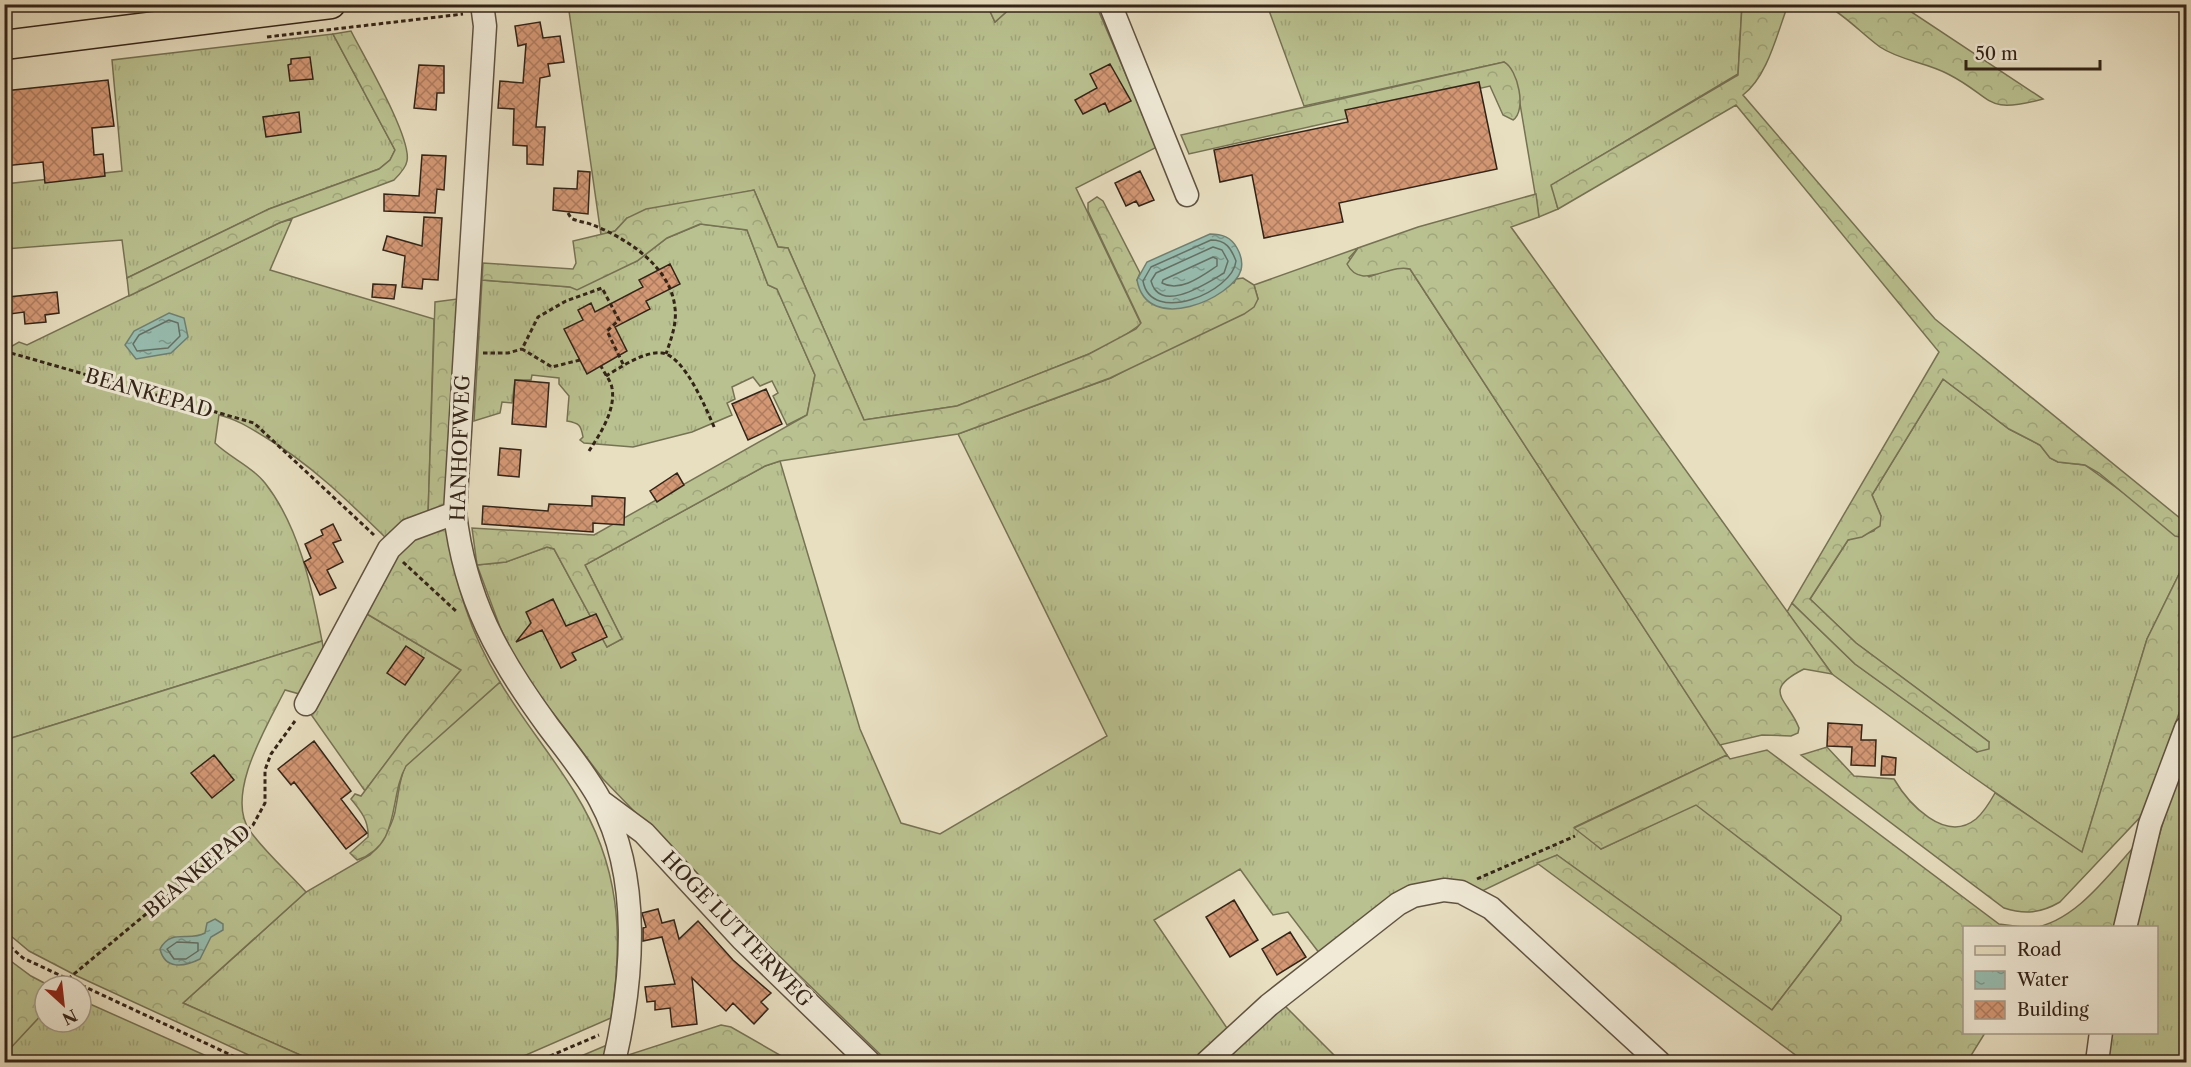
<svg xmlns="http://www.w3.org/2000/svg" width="2191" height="1067" font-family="'Libre Caslon Text',serif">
<defs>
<pattern id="grass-tufts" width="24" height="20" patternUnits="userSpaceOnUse" patternTransform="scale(1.5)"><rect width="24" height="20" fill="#bac190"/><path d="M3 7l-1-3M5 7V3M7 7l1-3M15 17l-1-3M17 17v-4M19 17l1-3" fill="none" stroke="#a0a67b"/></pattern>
<pattern id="forest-crowns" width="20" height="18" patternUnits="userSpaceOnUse" patternTransform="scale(1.5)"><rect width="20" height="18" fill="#bac190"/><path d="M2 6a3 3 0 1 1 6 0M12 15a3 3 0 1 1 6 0" fill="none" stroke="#a0a67b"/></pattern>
<pattern id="water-ripples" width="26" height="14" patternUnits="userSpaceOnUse" patternTransform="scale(1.5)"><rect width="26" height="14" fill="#97bdb0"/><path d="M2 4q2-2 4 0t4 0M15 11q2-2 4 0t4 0" fill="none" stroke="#7c998e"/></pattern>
<pattern id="building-cross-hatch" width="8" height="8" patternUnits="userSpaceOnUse" patternTransform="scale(1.5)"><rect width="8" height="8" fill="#d49875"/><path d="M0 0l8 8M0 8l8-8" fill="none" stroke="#ad7c5f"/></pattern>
</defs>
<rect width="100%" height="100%" fill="#e8dfc1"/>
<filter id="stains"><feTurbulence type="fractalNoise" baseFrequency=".00333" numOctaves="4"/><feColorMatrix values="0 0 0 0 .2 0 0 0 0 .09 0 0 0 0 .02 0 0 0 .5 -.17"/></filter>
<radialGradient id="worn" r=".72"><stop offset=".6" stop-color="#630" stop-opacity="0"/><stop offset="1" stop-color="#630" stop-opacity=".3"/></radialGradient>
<!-- grass -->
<path fill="url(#grass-tufts)" stroke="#767254" stroke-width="1.5" d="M663 4H987L995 22 1014 5H1096L1157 147 1076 188 1141 324 1118 340 1089 354 957 406 864 420 788 248 778 247 754 190 627 218 615 231 601 235 569 11Z
M1267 5H1742L1738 74 1552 185 1558 209 1539 217 1516 80 1504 62 1304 106Z
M333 34 395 150 390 160 379 169 269 209 127 278 122 240 5 249V184L122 171 112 60Z
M292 219 270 270 434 319 428 516 388 540C349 502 312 465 265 437 250 428 236 419 219 415L215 443C230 458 252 466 265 483 299 526 312 588 322 641L5 740V350L19 342 27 345 279 223Z
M701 224 747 230 768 285 777 289 815 375 807 415 787 425 773 396 778 393 772 381 760 386 753 377 732 387 735 399 727 403 732 415 692 432 633 447 584 443 580 440 583 437C581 425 579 423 567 421L569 396 559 384V378L532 375 531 380H515L512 403 502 402 500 413 474 421 482 280 570 287 637 261 667 238Z
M1358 248 1349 258 1369 277 1396 267 1410 269 1727 755 1575 827 1601 849 1696 804 1841 916V920L1772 1010 1557 855 1476 894 1445 883 1320 954 1288 912 1273 915 1240 869 1154 920 1231 1034 1198 1062H888L687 866 603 779 519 668 500 627 477 565 506 562 547 547 554 549 607 647 622 639 585 565 765 466 780 461 860 729 901 823 940 834 1107 736 958 434 1111 378 1258 299 1254 285Z
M1943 379 2009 429 2040 445 2050 458 2058 462 2085 465 2186 538V560L2147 639 2082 853 1966 772 1832 674 1787 612 1792 603 1855 664 1977 752 1989 742 1856 643 1810 599 1848 540 1874 531 1881 516 1872 495Z
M362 611 461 670 406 736 365 791 310 713Z
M500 682C523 721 552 755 575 793 620 865 624 936 611 1018L510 1062H316L183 1003 306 892 370 855C382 843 394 824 396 806 399 792 399 779 406 765Z
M2186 742V1062H2104L2108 1033 2156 1032V928L2133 927Z
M81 1000 220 1062H5L4 1054 45 1011V1022H81Z
M1280 1001 1341 1062H1214Z"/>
<!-- forest -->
<path fill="url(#forest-crowns)" stroke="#767254" stroke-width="1.5" d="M987 5H1014L995 22Z
M1742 5H1788C1777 33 1768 76 1743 95L1935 319 2186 523V538L2175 536 2099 473 2085 465 2058 462 2050 458 2040 445 2009 429 1943 379 1872 495 1881 516 1880 526 1862 537 1848 540 1810 599 1856 643 1989 742V749L1977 752 1855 664 1792 603 1939 352 1736 105 1558 209 1551 185 1738 75Z
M1826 5H1901L2043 99C1983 115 1995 98 1948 74 1926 62 1901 61 1880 47 1861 33 1846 16 1826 5Z
M351 31C363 55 412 138 407 161 406 168 399 175 394 180L279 223 129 296 127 278 269 209 379 169 390 160 395 150 333 34Z
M1504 62C1518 69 1527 111 1513 120L1503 115 1490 86 1189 154 1181 135Z
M754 190 778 247 788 248 864 420 957 406 1089 354 1136 329 1141 323 1088 211V203L1097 197 1103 201 1140 273 1137 280 1234 283 1236 279 1243 278 1254 285 1258 299 1254 307 1244 314 1110 378 958 434 780 461 765 466 585 565 622 639 607 647 554 549 547 547 506 562 477 565 472 528 594 535 807 415 815 375 777 289 768 285 747 230 700 224 667 238 637 261 577 290 570 287 482 280 483 263 573 269 576 263 573 241 615 231 627 218 646 209Z
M1536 194 1539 217 1511 227 1832 674 1804 669C1760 691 1788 699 1799 728L1798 733 1791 736 1762 735 1720 745 1410 269C1389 263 1361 291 1347 264L1358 248 1418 227Z
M457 299 447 507 428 516 435 302Z
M446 528C457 587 469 631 500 682L406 766C388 798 402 845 357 860L350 853 368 837C369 821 361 811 351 799L355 794 361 796 406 736 461 670 362 611 401 547 411 538Z
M2186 560V693L2145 812 2060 902C2041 913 2025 915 2004 908L1801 755 1827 747 1854 776 1894 779C1908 803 1945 844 1976 819 1984 812 1990 802 1995 793L2082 852 2147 639Z
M322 641 324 653 303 695 285 690C268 724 224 795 250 831 266 853 288 872 306 892L183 1003 316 1062H264L77 976 29 951 5 931V740Z
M1767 750 1999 924 2022 927 1964 928V1032L1985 1033 1967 1062H1805L1537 863 1557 855 1772 1010 1841 920V916L1696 805 1601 849 1574 828 1727 755 1730 759Z
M2141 839 2116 927 2031 928C2076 923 2111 871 2141 839Z
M4 956 31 976 50 986H45V1011L5 1054Z
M721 1025 731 1027 792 1062H626L628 1055Z
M607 1045 603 1062H567Z"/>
<!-- water -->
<path fill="url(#water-ripples)" stroke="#6f8073" stroke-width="1.5" d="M1210 234C1222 234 1231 237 1237 248 1241 255 1243 262 1241 270 1233 298 1147 336 1137 280L1147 262Z
M169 313 184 318 188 337 171 353 136 359 125 345 134 331Z
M215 919 223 924V930L211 937 200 959C184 967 165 970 160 949 171 928 189 942 205 933L207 923Z"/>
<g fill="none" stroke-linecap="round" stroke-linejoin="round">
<!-- shore -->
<path stroke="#657064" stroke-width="1.5" d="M1211 240C1226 240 1231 248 1236 261 1233 292 1151 326 1143 281L1151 267Z
M1213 247 1222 250 1228 261 1224 273C1207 283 1160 315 1151 281L1156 273Z
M1213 257 1217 259V266C1202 276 1180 293 1162 283L1163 280Z
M169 320 178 323 180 336 168 348 137 351 133 344 139 335Z
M177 942 198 943V951L186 959H174L167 949Z"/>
</g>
<!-- building -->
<path fill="url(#building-cross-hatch)" stroke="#332418" stroke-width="1.5" d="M540 22 543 38 560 36 564 62 548 64 550 76 540 78 536 127H545L543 165 527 164V146L513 145 514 109 498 108 500 81 523 83 526 44 518 46 515 26Z
M310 57 313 79 290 81 288 65 291 64V59Z
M1110 64 1131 101 1109 112 1105 103 1083 114 1075 100 1097 88 1090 74Z
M419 65 444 66V93H437L436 110 414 108Z
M108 80 114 126 92 128 94 155 103 154 105 176 45 183 43 162 4 166V91Z
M1479 82 1497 169 1339 203 1343 222 1264 238 1252 175 1220 182 1214 150 1348 122 1345 110Z
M299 112 301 132 266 137 263 117Z
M422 155 446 156 444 190 437 189 435 213 384 211V194L419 196Z
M578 171 590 172 588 214 553 210 554 188 577 189Z
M1140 171 1154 200 1139 206 1136 201 1126 206 1115 183Z
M424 217 442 218 438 280 423 279 422 289 402 287 405 256 383 250 387 236 422 246Z
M670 264 680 284 646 301 650 309 615 327 627 351 587 374 564 329 583 320 578 310 591 303 595 312 643 287 639 280Z
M373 284 396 285 394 299 372 297Z
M57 292 59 313 45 315 46 322 25 324 24 312 10 314 8 297Z
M515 380 549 383 546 427 512 424Z
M766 389 782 424 748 440 732 404Z
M500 448 521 450 519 477 498 475Z
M677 473 684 485 657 502 650 491Z
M592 496 625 498 624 525 593 523V532L482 524 483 506 548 511 549 504 592 506Z
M333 524 341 540 333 543 343 562 327 570 336 588 320 595 304 562 311 558 305 544 323 535 321 530Z
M553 599 566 626 596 614 607 637 572 653 576 660 561 668 542 630 516 642 531 623 526 612Z
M406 646 424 658 405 685 387 673Z
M1828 723 1862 725 1861 740H1876L1875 766 1851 765 1852 747 1827 746Z
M314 741 351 791 341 799 367 833 346 849 294 782 291 785 278 769Z
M214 755 234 780 212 798 191 773Z
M1882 756 1896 758 1895 775H1881Z
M1234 900 1258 940 1230 957 1206 917Z
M658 909 662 923 674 920 679 939 698 921 733 960 771 993 761 1002 768 1009 754 1024 733 1003 726 1011 692 978 697 1024 672 1027 670 1008 655 1010V1001L647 1002 645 987 675 984 662 937 643 941V928L646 927 642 913Z
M1290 932 1306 957 1277 975 1262 949Z"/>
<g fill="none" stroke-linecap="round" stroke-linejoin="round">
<defs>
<path id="minor" d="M482 4 485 26 455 513C465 599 498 658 548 726 566 750 586 774 600 800 642 877 633 981 614 1062
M1110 4 1187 195
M306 704 389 549 409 530 455 513
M602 802 644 833 742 939 869 1062
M2125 928 2150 824 2186 728
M1207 1062 1269 1005 1398 904 1413 896 1444 890 1461 892 1491 908 1659 1062
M2097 1062 2101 1032"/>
<path id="major" d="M4 45 331 4"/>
</defs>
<!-- minor casing -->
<use href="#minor" stroke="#605342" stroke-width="25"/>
<!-- major casing -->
<use href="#major" stroke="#332418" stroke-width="31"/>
<!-- path -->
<path stroke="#332418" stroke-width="3" stroke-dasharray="4.5 3" stroke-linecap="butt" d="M502 7 518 4
M267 37 463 14
M568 213 571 218C578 222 586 222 593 225 628 239 671 267 675 308 677 324 671 339 666 354
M4 351 254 423 374 535
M483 353H508L522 349
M580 360 552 367 522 349 538 317 566 301 602 288 619 320 607 331 624 366
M606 376C621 367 644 351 662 353 685 356 707 411 715 429
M589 451C600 434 616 410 612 388 611 381 604 373 601 366
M403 562 458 613
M1477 879 1575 836
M4 941 23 958 246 1062
M68 979 253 825 265 803V770L271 754 295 721
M536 1062 599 1035"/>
<!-- minor -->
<use href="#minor" stroke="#f0ead7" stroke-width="22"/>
<!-- major -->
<use href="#major" stroke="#e8dfc1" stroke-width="28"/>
</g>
<g text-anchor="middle" stroke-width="6" stroke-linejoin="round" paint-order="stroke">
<!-- street labels -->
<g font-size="20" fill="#332418" stroke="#f0ead7">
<text transform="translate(149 393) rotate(16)" y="7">BEANKEPAD</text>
<text transform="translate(460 448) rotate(-88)" y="7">HANHOFWEG</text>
<text transform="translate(197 871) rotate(-40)" y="7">BEANKEPAD</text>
<text transform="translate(737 929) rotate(46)" y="7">HOGE LUTTERWEG</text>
</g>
</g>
<!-- margin -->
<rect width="2191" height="1067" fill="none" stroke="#e8dfc1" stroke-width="24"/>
<rect x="6" y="6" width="2179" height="1055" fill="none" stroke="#332418" stroke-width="3"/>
<rect x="12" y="12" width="2167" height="1043" fill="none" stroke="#332418" stroke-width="1.5"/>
<!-- legend -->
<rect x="1963" y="926" width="195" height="108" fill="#f0ead7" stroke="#a49b8b" stroke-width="1.5"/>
<rect x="1975" y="946" width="30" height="9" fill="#e8dfc1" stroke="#a49b8b" stroke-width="1.5"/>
<text x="2017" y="956" font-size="18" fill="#332418">Road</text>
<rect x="1975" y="971" width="30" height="18" fill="url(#water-ripples)" stroke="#a49b8b" stroke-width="1.5"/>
<text x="2017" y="986" font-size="18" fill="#332418">Water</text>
<rect x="1975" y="1001" width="30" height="18" fill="url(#building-cross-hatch)" stroke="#a49b8b" stroke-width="1.5"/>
<text x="2017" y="1016" font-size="18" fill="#332418">Building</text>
<!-- north arrow -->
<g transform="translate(63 1004) rotate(153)"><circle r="28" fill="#f0ead7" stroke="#a49b8b" stroke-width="1.5"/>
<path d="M0-4.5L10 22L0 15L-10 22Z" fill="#8f2418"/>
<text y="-9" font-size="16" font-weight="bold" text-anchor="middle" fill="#332418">N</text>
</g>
<!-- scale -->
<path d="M1966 60v9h134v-9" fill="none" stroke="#332418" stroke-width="3"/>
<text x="1975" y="60" font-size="18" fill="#332418" stroke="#f0ead7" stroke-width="4.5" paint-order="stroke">50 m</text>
<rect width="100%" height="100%" filter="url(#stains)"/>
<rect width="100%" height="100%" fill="url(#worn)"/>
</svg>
